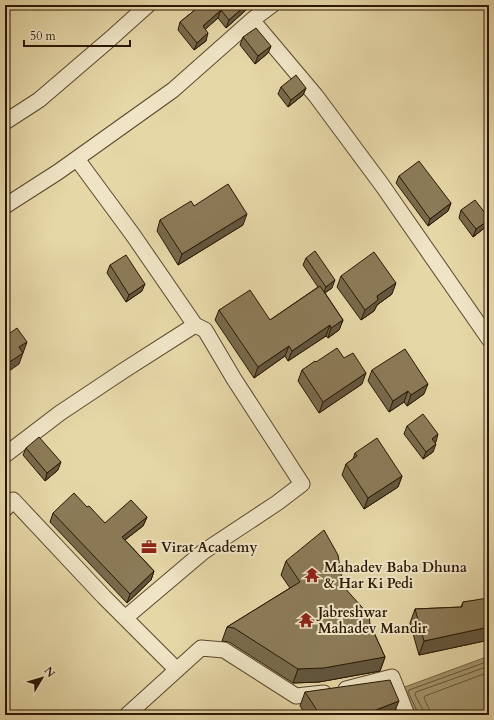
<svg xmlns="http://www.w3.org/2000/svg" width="494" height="720" font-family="Cardo,serif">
<rect width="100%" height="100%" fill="#e6d7a7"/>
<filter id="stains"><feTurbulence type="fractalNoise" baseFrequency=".005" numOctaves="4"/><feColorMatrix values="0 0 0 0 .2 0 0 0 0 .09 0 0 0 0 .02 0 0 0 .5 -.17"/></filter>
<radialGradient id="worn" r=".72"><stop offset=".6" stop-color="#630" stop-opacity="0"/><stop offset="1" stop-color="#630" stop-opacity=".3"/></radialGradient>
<!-- water -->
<path fill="#a6966f" stroke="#746344" d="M489 656V715H416L402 688Z"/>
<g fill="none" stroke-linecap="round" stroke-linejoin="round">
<!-- shore -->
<path stroke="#685639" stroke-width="1" d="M419 715 408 692 409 690 489 661
M424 715 423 710 415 695 416 692 489 666
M430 715 429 709 424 698 425 696 489 672"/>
<defs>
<path id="minor" d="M252 20 316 96 382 185 489 339
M5 122 39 100 109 40 148 5
M77 159 133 235 195 325
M5 206 58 172 173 90 252 20 272 5
M5 455 60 413 123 371 195 325 205 330 234 379 302 484 277 503 203 552 125 618
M5 509 13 500 104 597 177 670
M346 689 392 677 407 715
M127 715 201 648 224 650 296 696 324 693"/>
</defs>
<!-- minor casing -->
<use href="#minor" stroke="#59472c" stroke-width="17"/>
<!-- minor -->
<use href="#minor" stroke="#efe5c6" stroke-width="15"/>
</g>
<!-- wall -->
<path fill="#786a4c" stroke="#2a1703" d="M201 5 246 10 226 28 218 18 205 29 206 41 194 50 178 30 180 22Z
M243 37 271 46 268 53 255 64 240 45Z
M281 87 306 88 303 95 288 107 278 94Z
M399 176 451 203 448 211 428 226 396 183Z
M194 206 243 225 178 265 157 231 160 220Z
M461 210 487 226 473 237 459 218Z
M306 258 332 288 325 293 343 320 339 330 328 338 326 336 288 361 285 356 254 378 215 320 219 310 270 320 318 287 303 265Z
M110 265 142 291 126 302 107 273Z
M341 276 392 294 377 305 374 311 361 320 337 287Z
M316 362 362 384 319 413 298 381 302 370Z
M372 370 424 394 407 406 404 402 389 412 368 381Z
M407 426 436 442 434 443 433 452 423 459 404 434Z
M26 448 58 470 45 481 23 455Z
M355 453 402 476 398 487 364 509 342 475 346 464 353 459Z
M87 507 105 523 147 517 143 526 125 540 154 571 151 580 127 603 50 522 53 513Z
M286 561 343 586 370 624 385 657 380 671 319 682 293 683 229 642 222 641 227 627 290 588 281 575Z
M489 599V640L419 655 410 623 415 609 461 607 463 602Z
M305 692 393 715H306L300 706Z"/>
<!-- shaded-wall -->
<path fill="#62563e" stroke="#2a1703" d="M246 5H248L246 10 226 28 229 20Z
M221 10 218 18 200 34 203 26Z
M208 33 206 41 194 50 197 43Z
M271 46 268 53 255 64 258 56Z
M306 88 303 95 288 107 291 100Z
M451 203 448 211 428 226 430 219Z
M247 214 243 225 178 265 182 254Z
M489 220 487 226 473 237 476 229Z
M335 280 332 288 323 294 326 287Z
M396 283 392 294 377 305 374 311 361 320 365 310 377 296Z
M145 284 142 291 126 302 129 295Z
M343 320 339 330 328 338 331 328Z
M330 325 326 336 288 361 292 351Z
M27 342 23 353 19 347Z
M289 346 285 356 254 378 258 367Z
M23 353 19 364 5 374V365Z
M366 373 362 384 319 413 323 402Z
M428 384 424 394 407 406 411 395Z
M408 391 404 402 389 412 393 401Z
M438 434 436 442 429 447 432 439Z
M436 444 433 452 423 459 426 452Z
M61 462 58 470 45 481 47 473Z
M402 476 398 487 364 509 368 498Z
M147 517 143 526 118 545 122 537Z
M154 571 151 580 127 603 130 594Z
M489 627V640L419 655 424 641Z
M385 657 380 671 319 682 293 683 298 669Z
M399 701 393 715H366L368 713Z"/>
<!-- building -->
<path fill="#8c7b58" stroke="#2a1703" d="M201 5H246L229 20 221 10 203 26 208 33 197 43 180 22Z
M256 28 271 46 258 56 243 37Z
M296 75 306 88 291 100 281 87Z
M419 161 451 203 430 219 399 176Z
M228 184 247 214 182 254 160 220 191 201 194 206Z
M475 200 489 218V220L476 229 461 210Z
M315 251 335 280 326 287 306 258Z
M374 252 396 283 377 296 378 300 365 310 341 276Z
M126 255 145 284 129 295 110 265Z
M320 286 343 320 331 328 330 325 292 351 289 346 258 367 219 310 250 290 270 320Z
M5 325 10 333 17 328 27 342 19 347 23 353 5 365Z
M337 348 344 358 353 353 366 373 323 402 302 370 315 361 316 362Z
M405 349 428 384 411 395 408 391 393 401 372 370Z
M423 414 438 434 432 439 436 444 426 452 407 426Z
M39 437 61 462 47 473 26 448Z
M377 438 402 476 368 498 346 464 357 456 355 453Z
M74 493 87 507 89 506 105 523 131 500 147 517 122 537 154 571 130 594 53 513Z
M324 530 338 555 343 586 369 615 370 624 385 657 324 668 298 669 234 628 227 627 300 582 286 561Z
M488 598 489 599V627L424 641 415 609 462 607 463 602Z
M390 680 399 701 368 713 366 715H320L305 692Z"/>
<!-- icons -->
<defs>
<symbol id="office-bare" viewBox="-9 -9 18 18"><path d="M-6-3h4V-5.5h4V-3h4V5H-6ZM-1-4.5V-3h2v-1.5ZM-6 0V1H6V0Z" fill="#8f2418" stroke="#efe5c6" stroke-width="2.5" paint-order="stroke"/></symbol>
<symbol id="temple-bare" viewBox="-9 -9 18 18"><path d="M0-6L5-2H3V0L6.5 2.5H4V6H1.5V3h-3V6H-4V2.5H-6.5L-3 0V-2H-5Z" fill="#8f2418" stroke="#efe5c6" stroke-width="2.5" paint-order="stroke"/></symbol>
</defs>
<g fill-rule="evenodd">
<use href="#office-bare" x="138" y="536" width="22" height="22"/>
<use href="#temple-bare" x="301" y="564" width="22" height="22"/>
<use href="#temple-bare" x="295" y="609" width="22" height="22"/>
</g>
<g text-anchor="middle" stroke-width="4" stroke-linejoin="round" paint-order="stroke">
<!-- poi labels -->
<g font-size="14" font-weight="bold" fill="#2a1703" stroke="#efe5c6" text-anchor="start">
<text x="161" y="552">Virat Academy</text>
<text x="324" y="572">Mahadev Baba Dhuna<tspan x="324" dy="16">&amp; Har Ki Pedi</tspan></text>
<text x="318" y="617">Jabreshwar<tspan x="318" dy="16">Mahadev Mandir</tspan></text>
</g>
</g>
<!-- margin -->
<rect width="494" height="720" fill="none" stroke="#e6d7a7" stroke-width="20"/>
<rect x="6" y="6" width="482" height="708" fill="none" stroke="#2a1703" stroke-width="2"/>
<rect x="10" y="10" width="474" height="700" fill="none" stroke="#2a1703"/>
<!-- north arrow -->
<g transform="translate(42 678) rotate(52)" stroke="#efe5c6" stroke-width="3" paint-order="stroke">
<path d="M0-3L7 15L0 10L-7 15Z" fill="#2a1703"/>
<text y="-6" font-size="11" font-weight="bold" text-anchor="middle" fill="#2a1703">N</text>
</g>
<!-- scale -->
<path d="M24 40v6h106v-6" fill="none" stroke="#2a1703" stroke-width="2"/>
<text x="30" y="40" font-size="12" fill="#2a1703" stroke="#efe5c6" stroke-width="3" paint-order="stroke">50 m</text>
<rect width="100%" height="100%" filter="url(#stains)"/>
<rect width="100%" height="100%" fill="url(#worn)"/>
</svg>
